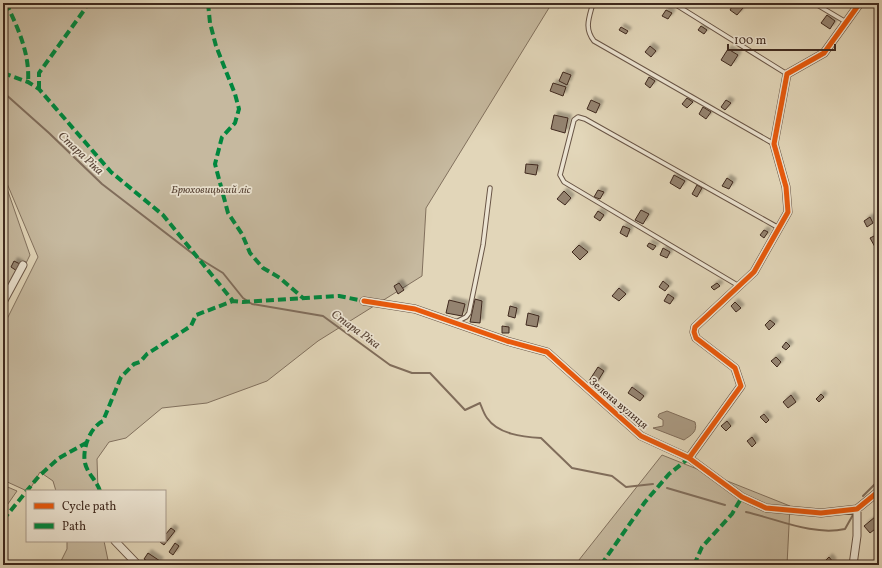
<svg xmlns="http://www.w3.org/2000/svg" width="882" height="568" font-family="Vollkorn,serif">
<defs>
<filter id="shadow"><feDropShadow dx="3.5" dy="-3.5" stdDeviation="1" flood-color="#0004"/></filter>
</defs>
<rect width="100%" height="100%" fill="#e2d6b9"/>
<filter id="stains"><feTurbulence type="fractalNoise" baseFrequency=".005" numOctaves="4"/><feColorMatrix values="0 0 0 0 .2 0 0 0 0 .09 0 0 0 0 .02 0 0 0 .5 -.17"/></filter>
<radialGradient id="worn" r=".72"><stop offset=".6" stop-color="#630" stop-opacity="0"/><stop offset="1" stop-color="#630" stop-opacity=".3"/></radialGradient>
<!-- green -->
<path fill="#c6b99f" stroke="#82715e" d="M3 3H552L426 208 422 276 318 341 267 381 207 403 162 408 126 438 109 442 97 459 98 491H56L53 481 40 472 29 491H27L3 480V327L38 257 3 174Z
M3 177 30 255 3 310Z
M662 455 790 506 787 565H575Z
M3 485 17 491 3 511Z
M67 541H104L109 565H59L67 549Z"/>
<!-- water -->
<path fill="#ab9b84" stroke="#806d5b" d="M667 411 695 422C698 432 691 435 684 440L653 428 663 426V420L658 417 659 414Z"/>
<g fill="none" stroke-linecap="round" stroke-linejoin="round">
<!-- stream -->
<path stroke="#806d5b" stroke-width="2" d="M3 92 49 133 102 184 197 257 223 273 243 298 252 304 323 316 390 365 412 373H430L465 410 480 403C482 408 484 414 487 418 498 434 522 437 541 438L572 468 612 476 626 487 653 484
M667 488 725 505
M863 496 879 480
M746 512C778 519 812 536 845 529L854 513"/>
</g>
<!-- building -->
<path fill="#94836f" stroke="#3f291e" filter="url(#shadow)" d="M734 3 743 8 737 15 730 10Z
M666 10 672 13 668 19 662 16Z
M827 15 835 21 830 29 821 23Z
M701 26 707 30 704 34 698 30Z
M621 27 628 31 626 34 619 30Z
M650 46 656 51 651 57 645 52Z
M728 49 738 55 731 66 721 60Z
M563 72 571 75 567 85 559 81Z
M649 77 655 81 650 88 645 84Z
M553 83 566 87 563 96 550 91Z
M687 98 693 102 687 108 682 104Z
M591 100 600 104 596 113 587 109Z
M726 100 731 103 725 110 721 107Z
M703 107 711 112 706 119 699 114Z
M554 115 568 118 565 133 551 129Z
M526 164 538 165 536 175 525 173Z
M674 175 685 181 680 189 670 183Z
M727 178 733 182 729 189 722 186Z
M697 185 702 188 697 197 692 194Z
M598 190 604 192 600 199 594 197Z
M564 191 571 198 565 205 557 199Z
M641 210 649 214 643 224 635 220Z
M598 211 604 215 600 221 594 217Z
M870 217 873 223 867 227 864 221Z
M623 226 630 229 627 237 620 233Z
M764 230 768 232 764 238 760 235Z
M876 235 879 240V245L875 247 870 238Z
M649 243 656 246 653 250 647 246Z
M579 245 588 252 580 260 572 252Z
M663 248 670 252 667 258 660 255Z
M14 261 20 264 17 271 11 267Z
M663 281 669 286 665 291 659 287Z
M399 283 404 290 398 294 394 286Z
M717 283 720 286 714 290 711 287Z
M619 288 626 294 619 301 612 296Z
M668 294 674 298 670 304 664 301Z
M475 299 482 301 480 323 470 322Z
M449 300 465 304 462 316 446 313Z
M735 302 741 308 736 312 731 306Z
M510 306 517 308 515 318 508 316Z
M528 313 539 316 537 327 526 325Z
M770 320 775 324 769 330 765 325Z
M502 326 509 327V333H502Z
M786 342 790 346 786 350 782 347Z
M776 357 781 362 777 367 771 361Z
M598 367 604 371 596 384 589 381Z
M632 387 644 396 640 401 628 393Z
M821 394 824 397 819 402 816 399Z
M791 395 796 402 788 408 783 402Z
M764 414 769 420 766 423 760 417Z
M727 421 731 426 726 431 721 426Z
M752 437 756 443 752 447 747 441Z
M875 517 879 522V526L870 533 864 526Z
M171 528 175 531 164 545 160 542 165 541V535Z
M175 543 179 546 173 555 169 552Z
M148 553 160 561 157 565H153L144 559Z
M829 557 833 562 830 565H824L822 564Z"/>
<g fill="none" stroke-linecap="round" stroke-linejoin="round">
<defs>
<path id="service" d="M593 3C589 18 584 28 594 41L774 144
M673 3 787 74
M814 3 846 22
M739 286 564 182 560 175 574 120 578 117 585 119 779 228
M456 322 466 317 469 313 483 245 490 188"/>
<path id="minor" d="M364 301 415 309 507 341 547 352 641 436 689 458 742 497 766 508 821 513 857 509 879 491
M3 302 23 265
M689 458 741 386 735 368 696 338 694 332 695 327 754 272 788 212 786 187 774 144 787 74 824 53 860 3
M115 541 138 565
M853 565 857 536V509"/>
</defs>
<!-- service casing -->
<use href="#service" stroke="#685445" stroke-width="5.5"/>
<!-- minor casing -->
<use href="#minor" stroke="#685445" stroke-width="9"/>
<!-- service -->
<use href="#service" stroke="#ece4d2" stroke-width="3.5"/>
<!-- minor -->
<use href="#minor" stroke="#ece4d2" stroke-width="7"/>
<!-- quiet -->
<path stroke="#00873e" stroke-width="4" stroke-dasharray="8 4" stroke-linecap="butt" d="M6 3C18 28 30 54 28 82
M208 3 210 23 216 46 235 94 239 109 235 123 222 137 215 164 228 213 242 234 250 253 263 268 280 278 303 298
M3 73 28 82 39 89 111 172 163 215 233 301
M39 89V73L85 9 87 3
M100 491C97 481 87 473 85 463 82 449 90 427 103 421L121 377 134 364 140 362 147 354 191 326 196 315 233 301 243 302 339 296 364 301
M3 520 39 476 59 458 86 443
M601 565 645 502 669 474 689 458
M694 565 702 547 732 514 742 497"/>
<defs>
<path id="cycleway" d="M364 301 415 309 507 341 547 352 641 436 689 458 742 497 766 508 821 513 857 509 879 491
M689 458 741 386 735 368 696 338 694 332 695 327 754 272 788 212 786 187 774 144 787 74 824 53 860 3"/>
</defs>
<!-- cycleway casing -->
<use href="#cycleway" stroke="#ece4d2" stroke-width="8"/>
<!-- cycleway -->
<use href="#cycleway" stroke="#e8590c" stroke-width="5"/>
</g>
<g text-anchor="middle" stroke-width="3.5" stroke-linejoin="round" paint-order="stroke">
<!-- park labels -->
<g font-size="11" font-style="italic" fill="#5a4638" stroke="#ece4d2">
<text x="211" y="193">Брюховицький ліс</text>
</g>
<!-- street labels -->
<g font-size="11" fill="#3f291e" stroke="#ece4d2">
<text transform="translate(619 403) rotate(40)" y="4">Зелена вулиця</text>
</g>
<!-- water labels -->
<g font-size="12" font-style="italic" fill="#5a4638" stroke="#ece4d2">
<text transform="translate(81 153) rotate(43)" y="4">Стара Ріка</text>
<text transform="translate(356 329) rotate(36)" y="4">Стара Ріка</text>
</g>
</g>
<!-- margin -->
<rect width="882" height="568" fill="none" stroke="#e2d6b9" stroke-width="16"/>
<rect x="4" y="4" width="874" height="560" fill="none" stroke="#3f291e" stroke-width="2"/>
<rect x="8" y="8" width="866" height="552" fill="none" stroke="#3f291e"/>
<!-- legend -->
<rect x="26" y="490" width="140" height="52" fill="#ece4d2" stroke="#a7998a"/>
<rect x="34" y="503" width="20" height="6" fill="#e8590c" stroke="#a7998a"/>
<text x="62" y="510" font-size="12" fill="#3f291e">Cycle path</text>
<rect x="34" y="523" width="20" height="6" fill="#00873e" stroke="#a7998a"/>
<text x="62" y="530" font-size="12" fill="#3f291e">Path</text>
<!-- scale -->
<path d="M728 44v6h107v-6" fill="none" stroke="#3f291e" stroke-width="2"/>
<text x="734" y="44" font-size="12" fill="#3f291e" stroke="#ece4d2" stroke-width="3" paint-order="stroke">100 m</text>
<rect width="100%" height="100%" filter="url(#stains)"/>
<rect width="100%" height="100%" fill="url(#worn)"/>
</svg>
